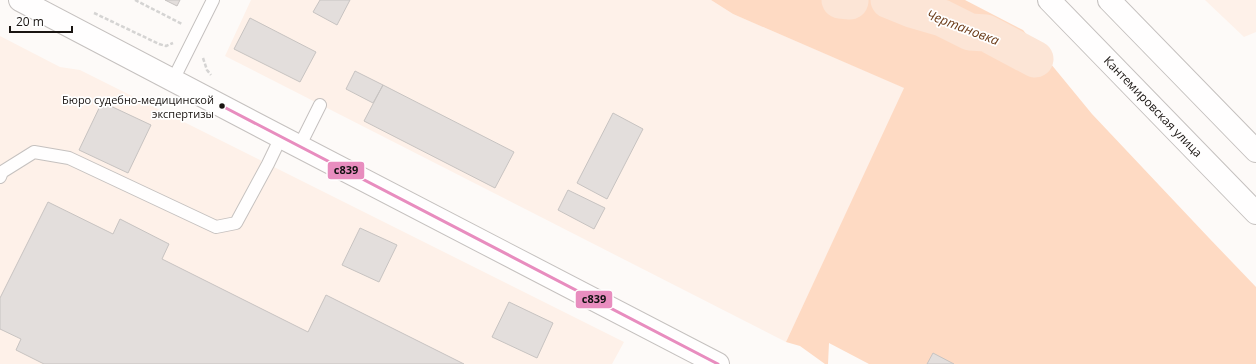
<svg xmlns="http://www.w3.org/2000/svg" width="1256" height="364" font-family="'Open Sans',sans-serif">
<rect width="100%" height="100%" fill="#fdfaf8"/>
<!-- built -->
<path fill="#fef1e9" d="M251 0H711L733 14 905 88 786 342 225 56Z
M1205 0H1256V32L1244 37Z
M0 36 60 67 80 70 624 342 612 364H0Z"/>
<!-- green -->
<path fill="#fedac3" d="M711 0H965L1023 30 1092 114 1209 238 1256 287V364H869L829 343 828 364H825L800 346 786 342 904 88 733 14Z"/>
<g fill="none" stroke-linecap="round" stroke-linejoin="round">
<!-- river -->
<path stroke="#fce5d6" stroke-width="37" d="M840 0 850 1V0
M889 0 911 9 942 18 970 32 986 33 1035 59"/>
</g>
<!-- building -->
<path fill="#e3dedc" stroke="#c7c3c1" d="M165 0H180L177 6Z
M320 0H350L337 25 313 12Z
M250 18 316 52 300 82 234 49Z
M355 71 383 85 373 103 346 89Z
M383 85 514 152 495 188 364 121Z
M102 102 151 125 128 173 79 150Z
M613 113 643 129 607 199 577 183Z
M568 190 605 208 594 229 558 210Z
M48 202 113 234 120 219 169 244 162 259 308 332 326 295 464 364H44L16 350 21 339 0 329V298Z
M360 228 397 245 379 282 342 265Z
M509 302 553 323 537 358 492 337Z
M933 353 954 364H927Z"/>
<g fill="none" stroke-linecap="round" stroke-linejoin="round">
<defs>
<path id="service" d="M173 80 213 0
M299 147 320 105
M0 177 2 172 34 152 69 158 216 227 236 223 268 164 281 137"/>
<path id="minor" d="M20 0 281 137 718 364"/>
<g id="secondary">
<path id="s1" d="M1049 0 1256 213"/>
<path d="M1109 0 1256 151"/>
</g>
</defs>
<!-- service casing -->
<use href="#service" stroke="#c5c1bf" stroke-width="14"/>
<!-- minor casing -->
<use href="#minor" stroke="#c5c1bf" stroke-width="24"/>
<!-- secondary casing -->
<use href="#secondary" stroke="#c5c1bf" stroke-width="24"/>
<!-- path -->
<path stroke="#d5d4d3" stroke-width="2.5" stroke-dasharray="4 2" stroke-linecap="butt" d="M135 0 182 24
M94 13 159 44 166 46 173 43
M203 58 207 70 211 75"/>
<!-- service -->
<use href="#service" stroke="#fffefe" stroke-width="12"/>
<!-- minor -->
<use href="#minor" stroke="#fffefe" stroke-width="22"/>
<!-- secondary -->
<use href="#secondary" stroke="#fffefe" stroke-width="22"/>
<defs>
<path id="bus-1" d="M222 106 718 364"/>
</defs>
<!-- bus-1 casing -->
<use href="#bus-1" stroke="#fff" stroke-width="6"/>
<!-- bus-1 -->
<use href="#bus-1" stroke="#e88dbf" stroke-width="3"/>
</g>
<!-- markers -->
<circle fill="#191411" stroke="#fff" stroke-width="1.5" cx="222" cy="106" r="3.5"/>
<g text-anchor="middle" stroke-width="3.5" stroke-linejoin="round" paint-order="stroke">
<!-- bus labels -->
<g font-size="11" fill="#191411" stroke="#fff" text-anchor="end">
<text x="214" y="104">Бюро судебно-медицинской<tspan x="214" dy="14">экспертизы</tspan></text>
</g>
<!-- street labels -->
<g font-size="12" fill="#191411" stroke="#fff">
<text dy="4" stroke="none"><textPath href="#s1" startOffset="149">Кантемировская улица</textPath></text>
</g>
<!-- water labels -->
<g font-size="13" font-style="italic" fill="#6b3b18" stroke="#fff">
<text transform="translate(963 27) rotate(21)" y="5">Чертановка</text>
</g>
</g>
<g stroke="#fff" stroke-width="1.5">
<rect x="327" y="161" width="38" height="19" rx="4" fill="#e88dbf"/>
<rect x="575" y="290" width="38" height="19" rx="4" fill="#e88dbf"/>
</g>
<g font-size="11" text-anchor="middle" font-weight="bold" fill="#111">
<text x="346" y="174">с839</text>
<text x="594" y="303">с839</text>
</g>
<!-- scale -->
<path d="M10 26v6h62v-6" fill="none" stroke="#191411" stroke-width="2"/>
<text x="16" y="26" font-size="12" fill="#191411" stroke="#ffffff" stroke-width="3" paint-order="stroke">20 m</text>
</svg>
